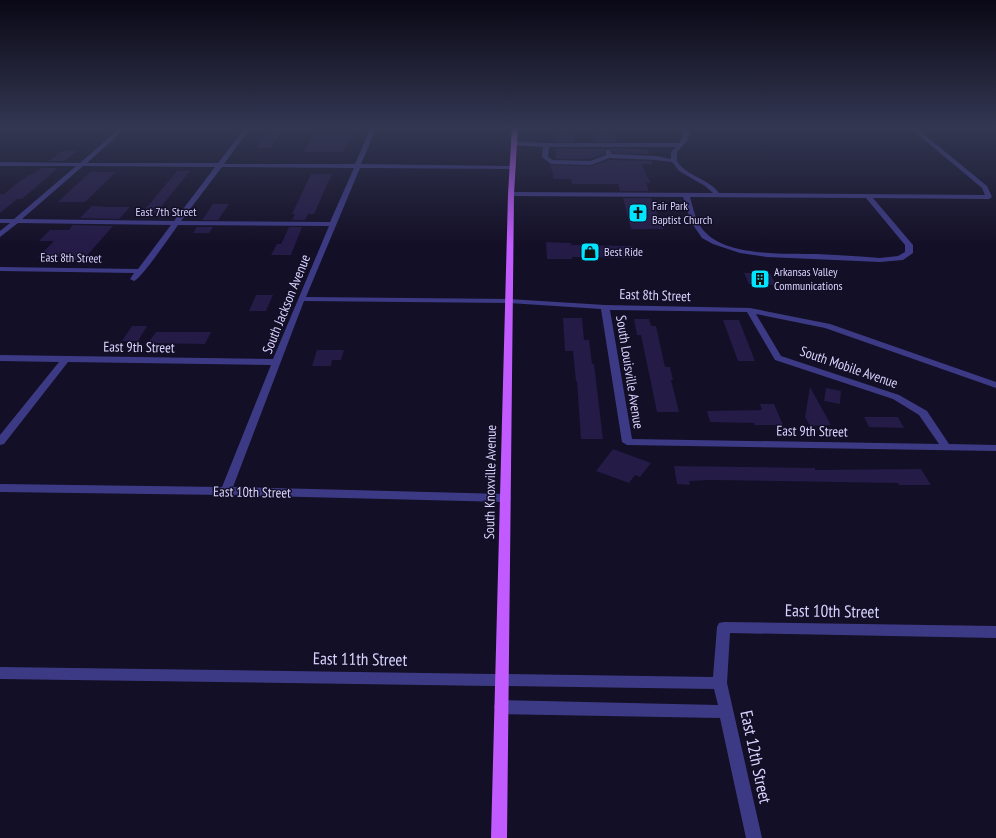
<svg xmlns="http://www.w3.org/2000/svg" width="996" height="838" font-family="'PT Sans Narrow',sans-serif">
<rect width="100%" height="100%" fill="#130f26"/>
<!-- building -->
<path fill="#241b47" d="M269 128H283L271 148H256Z
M554 129H573L574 142H555Z
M594 131H614L618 142H597Z
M313 135H351L343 152H304Z
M555 148 599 149 606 148 604 150V154L590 159H556Z
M610 148 646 149 649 154 613 153Z
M62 151H77L65 161H49Z
M610 160 652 161 653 164H641L651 183H646L649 191H620L618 184H572L571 179H554L550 165 591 166Z
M42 168H58L22 199H17L0 213V194H4L21 180Z
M177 171H190L156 213H142Z
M90 172H116L85 202H58Z
M311 174H332L314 214H308L305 220H292L295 214H292Z
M623 198H651L663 229H631Z
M213 204H229L218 220H202Z
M92 206 108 207H130L119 219 80 218Z
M73 225 113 226 83 260H62L64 257H38L54 241H39L50 230H69Z
M197 227H213L209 233H193Z
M289 227H302L291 255H271L277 244H281Z
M546 242 571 243V245L633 246 636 258 572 257V259H547Z
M744 273H770L776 285 749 284Z
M256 295H273L266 311H249Z
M563 318H582L584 340H589L592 364H594L603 439H581L577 381H576L573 351H565Z
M634 319H649L651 326H656L665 367H670L673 380H671L679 412H657L641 335H637Z
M723 320H739L755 361H738Z
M132 326H147L138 341H122Z
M156 332H211L205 344 148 343Z
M317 350H344L341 360H332L331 366H312Z
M810 387 831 425 810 426 805 417Z
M826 388 841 391 840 404 824 401Z
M760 404H774L783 425H755L754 423 710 422 707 411 762 410Z
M864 417H898L904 428 869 427Z
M613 449 651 463 640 477 635 475 629 483 596 471Z
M674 466 815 468V470L921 469 931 485H899L898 483 711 480 689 481 690 485 677 484Z"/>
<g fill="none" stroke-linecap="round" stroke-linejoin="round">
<!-- minor -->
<path fill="#3d3a85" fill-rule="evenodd" d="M0 127H3L0 130Z
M121 127H127L87 163H218L246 127H251L224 164H355L371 127H377L361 164 515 166 516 167 513 169 360 168 306 297 509 299 605 305 750 308 830 324 996 382V388L825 328 756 314 781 356 899 395 927 411 949 444 996 445V451L627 445 622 442 601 309 509 303 304 301 233 487 505 494 509 495 511 498 509 501 505 502 226 495 0 492V484L222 487 271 365 68 362 4 444 0 445V435L59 362 0 361V355L273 359 329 226 178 225C171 235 141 279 134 281L130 279 134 273 0 271V267L138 269 171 225 18 223 0 237V231L10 223H0V219H14L76 166H0V162L80 163ZM83 166 215 167 174 221 22 219ZM222 167 354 168 330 222 181 221ZM610 310 747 312 775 360 893 399 919 415 939 444 632 439Z
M680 127H685L690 134 687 141 677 152V161C686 176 708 178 719 193L985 195 982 188 909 127H915L987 186 992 197 989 199 873 198 913 245V253L903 260 880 262 767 257 740 253 713 244 702 238 691 222 683 197 511 196 508 194 511 192 713 193 705 186 679 171 672 162 656 160 610 158 591 165 551 164 542 157 543 147 514 145 511 143 514 141 546 143H679L684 134ZM549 147H676L671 152V159L656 156 612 154 610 150 608 149 605 151 606 155 590 161 553 160 548 157ZM690 197 866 198 905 245V252L898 256 880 258C859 256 837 255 816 254 784 253 727 257 704 231 696 222 693 208 690 197Z
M724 622 996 626V638L730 633 727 683 762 838H746L720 718 501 714 496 712 494 707 496 702 501 700 718 705 714 689 0 679V667L713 677 717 627 719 623Z"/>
<!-- major -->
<path fill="#c25bff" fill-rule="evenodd" d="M512 127H518L514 194 507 838H491L508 194Z"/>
</g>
<!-- sky -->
<linearGradient id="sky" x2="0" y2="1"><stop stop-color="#0a0815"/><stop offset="0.52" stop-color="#333752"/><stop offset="1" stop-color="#333752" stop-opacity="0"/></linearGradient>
<rect width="996" height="245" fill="url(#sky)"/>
<!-- icons -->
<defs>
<symbol id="church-square" viewBox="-11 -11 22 22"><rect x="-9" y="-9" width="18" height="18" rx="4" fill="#00e5ff" stroke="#130f26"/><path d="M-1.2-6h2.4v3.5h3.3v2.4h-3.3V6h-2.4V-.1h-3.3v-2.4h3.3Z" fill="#111"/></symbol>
<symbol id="shop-square" viewBox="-11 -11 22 22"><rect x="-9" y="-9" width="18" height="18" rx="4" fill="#00e5ff" stroke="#130f26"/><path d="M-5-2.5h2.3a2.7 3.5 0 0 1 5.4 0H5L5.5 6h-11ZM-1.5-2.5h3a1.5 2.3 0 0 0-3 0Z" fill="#111"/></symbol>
<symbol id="building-square" viewBox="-11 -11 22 22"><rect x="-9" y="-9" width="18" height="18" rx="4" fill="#00e5ff" stroke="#130f26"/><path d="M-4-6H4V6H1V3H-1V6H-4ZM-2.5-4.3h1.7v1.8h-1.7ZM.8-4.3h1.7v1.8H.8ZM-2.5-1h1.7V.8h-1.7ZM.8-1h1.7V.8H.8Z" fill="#111"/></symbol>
</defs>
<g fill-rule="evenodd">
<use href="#church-square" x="627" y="202" width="22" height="22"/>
<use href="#shop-square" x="579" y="241" width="22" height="22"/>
<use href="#building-square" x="749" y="268" width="22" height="22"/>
</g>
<g text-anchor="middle" stroke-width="3" stroke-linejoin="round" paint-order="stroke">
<!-- far-poi labels -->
<g font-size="12" fill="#d9d4ff" stroke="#130f26" text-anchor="start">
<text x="652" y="210">Fair Park<tspan x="652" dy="14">Baptist Church</tspan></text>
<text x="604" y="256">Best Ride</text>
<text x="774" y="276">Arkansas Valley<tspan x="774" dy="14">Communications</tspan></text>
</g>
<!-- far-street labels -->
<g font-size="12" fill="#d9d4ff" stroke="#130f26">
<text x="166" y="216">East 7th Street</text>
<text transform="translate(71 258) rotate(1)" y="4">East 8th Street</text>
</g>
<!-- street labels -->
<g font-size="14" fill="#d9d4ff" stroke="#130f26">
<text transform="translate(655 295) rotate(2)" y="5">East 8th Street</text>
<text transform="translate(286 304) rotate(-68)" y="5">South Jackson Avenue</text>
<text transform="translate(139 347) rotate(1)" y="5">East 9th Street</text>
<text transform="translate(849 367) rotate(19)" y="5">South Mobile Avenue</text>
<text transform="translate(630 372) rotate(81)" y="5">South Louisville Avenue</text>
<text transform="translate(812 431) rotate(1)" y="5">East 9th Street</text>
<text transform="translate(490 482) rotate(-89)" y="5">South Knoxville Avenue</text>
<text transform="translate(252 492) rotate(1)" y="5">East 10th Street</text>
</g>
<!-- near-street labels -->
<g font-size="17" fill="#d9d4ff" stroke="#130f26">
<text transform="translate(832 611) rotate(1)" y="6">East 10th Street</text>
<text transform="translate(360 659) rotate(1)" y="6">East 11th Street</text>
<text transform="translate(756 757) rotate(78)" y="6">East 12th Street</text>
</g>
</g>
</svg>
